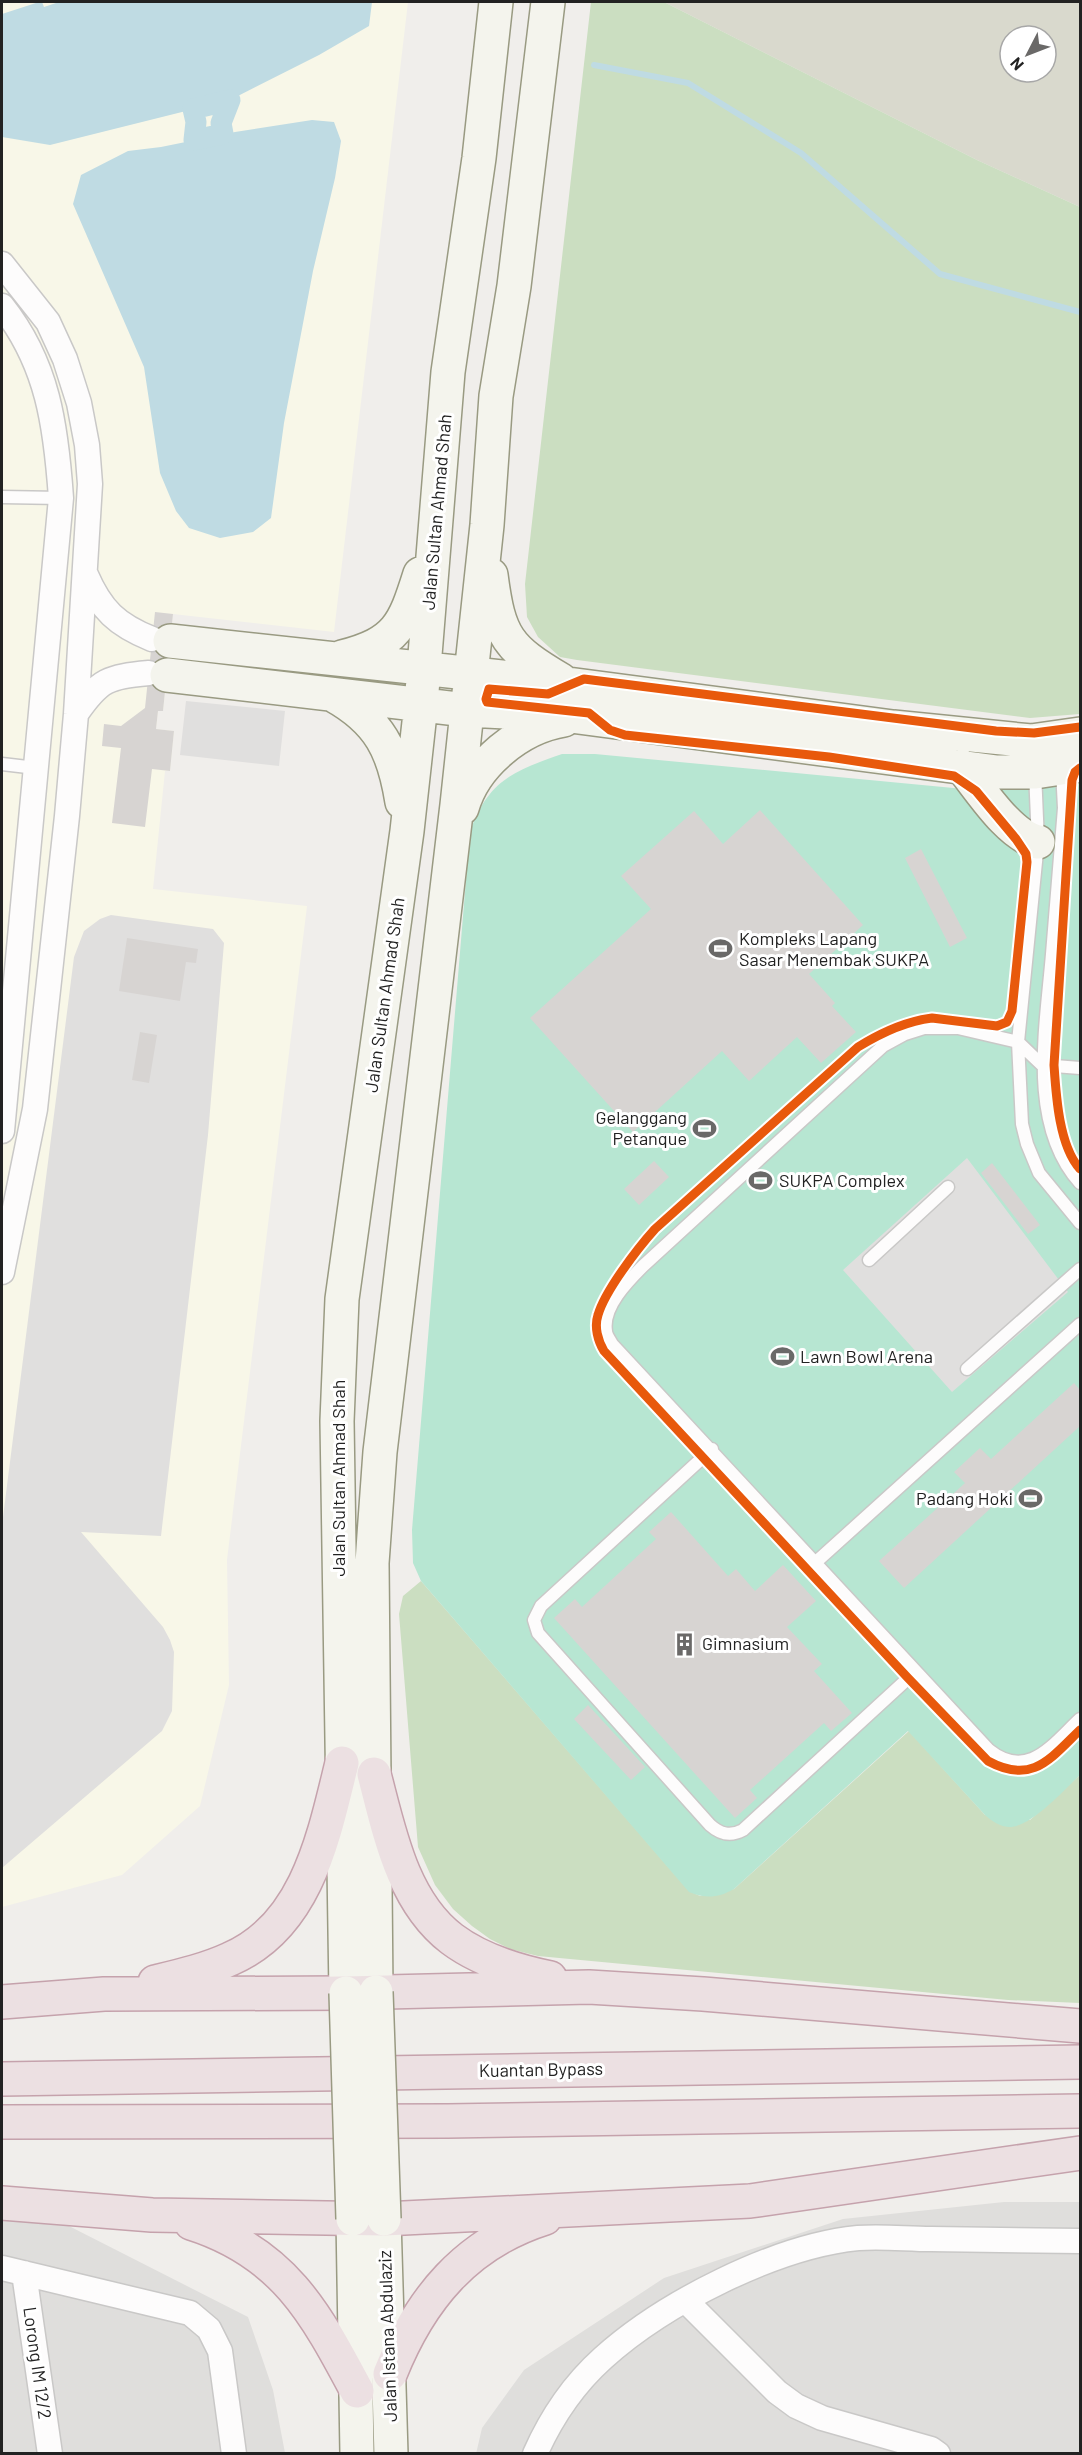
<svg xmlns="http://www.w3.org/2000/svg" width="1082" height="2455" font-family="Barlow,sans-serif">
<rect width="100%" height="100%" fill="#f0eeeb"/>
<!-- residential -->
<path fill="#dfdedc" d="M1004 2202H1080V2453L476 2454 482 2428 524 2370 664 2278 843 2219Z
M2 2218 65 2224 248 2317 273 2390 285 2453H2Z"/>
<!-- education -->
<path fill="#f8f7e8" d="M2 2H408L334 632 173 614 163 711H158L156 729 174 731 170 771H165L153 889 307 906 227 1560 229 1685 200 1806 122 1875 2 1907Z"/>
<!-- construction -->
<path fill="#d9d9cd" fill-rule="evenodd" d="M664 2H1080V207L977 160ZM1010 36H1046V72H1010Z"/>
<!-- forest -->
<path fill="#cbdec1" d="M591 2H664L977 160 1080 207V714L1030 718 577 660 560 657 538 637 527 617 525 584Z
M421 1581 689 1891 700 1896 734 1889 909 1731 985 1815 1030 1820 1080 1775V2003L1008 2000 538 1956 510 1949 490 1939 472 1926 453 1909 435 1885 418 1847 399 1614 403 1596Z"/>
<!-- pitch -->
<path fill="#b7e6d2" d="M562 754H595L964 789 1023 788 1080 781V1775C1065 1789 1031 1827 1010 1827 1000 1827 992 1821 985 1815L908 1731 734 1889C718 1898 706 1899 689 1892L421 1581 413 1563 412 1530 470 832C488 780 514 771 562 754Z"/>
<!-- parking -->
<path fill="#e0dfde" d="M186 701 285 711 279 766 180 755Z
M111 915 213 929 224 943 208 1135 161 1536 81 1532 163 1627 170 1640 174 1652 172 1711 162 1731 2 1868V1525L74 957 84 931 100 919Z
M967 1158 1068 1292 952 1392 843 1270Z"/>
<!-- water -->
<path fill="#bfdbe3" d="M39 2H42L44 7 59 2H372L369 26 319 55 230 100 50 145 2 137V14Z
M312 120 334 122 341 141 335 178 313 271 284 423 271 518 253 532 220 538 189 528 176 511 160 473 144 367 73 204 81 175 128 151 161 147 235 132Z"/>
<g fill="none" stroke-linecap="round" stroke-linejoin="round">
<!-- stream -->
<path stroke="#bfdbe3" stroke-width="6" d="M594 65 688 83 801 153 940 274 1080 312"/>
<!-- canal -->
<path stroke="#bfdbe3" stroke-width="21" d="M230 100 221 123 223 134 194 140 196 122 193 109Z"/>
</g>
<!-- building -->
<path fill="#d7d4d2" d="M155 612 173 614 163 711H158L156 729 174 731 170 771 152 769 145 827 112 823 121 748 102 746 104 724 121 726 145 708Z
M760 810 863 925 809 974 835 1003 832 1006 856 1032 821 1063 797 1037 749 1081 722 1051 633 1132 530 1018 651 909 621 876 694 811 723 844Z
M921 849 967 938 950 947 905 858Z
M127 938 198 949 196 963 186 962 180 1001 119 991Z
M140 1032 157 1035 149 1083 132 1080Z
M654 1161 669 1177 639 1205 624 1189Z
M992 1163 1040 1225 1028 1234 981 1173Z
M1074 1383 1080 1390V1426L904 1588 879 1561 965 1483 954 1472 980 1448 991 1459Z
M671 1512 728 1576 736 1569 755 1591 783 1565 816 1601 787 1627 822 1664 814 1671 852 1713 831 1731 824 1723 750 1790 757 1798 735 1818 554 1618 575 1599 582 1607 656 1539 649 1532Z
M588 1705 645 1767 631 1780 574 1719Z"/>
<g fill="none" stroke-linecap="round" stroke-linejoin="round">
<defs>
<path id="lane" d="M2 497 61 498
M2 764 36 768
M1062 770 1064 808C1060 857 1056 905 1052 954 1046 1027 1027 1124 1080 1183
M1035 772 1038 842 1018 1042 1022 1124 1027 1144 1039 1173 1080 1223
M1080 1068 1042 1065 1018 1042 958 1028H924L905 1034 883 1046 643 1266C628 1281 602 1307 606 1331 606 1335 610 1340 612 1344L989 1750C1028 1781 1053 1744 1080 1719
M869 1260 948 1187
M967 1369 1080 1269
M712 1449 541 1606 534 1620 538 1633 710 1825C720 1834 730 1837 743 1830L915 1672
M816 1562 1080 1324"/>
<path id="street" d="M2 264 48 322 65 359 79 403 87 445 90 484 76 714 67 816 35 1109 2 1272
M2 306C48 364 56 426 61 498L2 1131
M86 575C101 610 117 625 152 639
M76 714C100 679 108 677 149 673
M2 2268 190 2313 209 2329 220 2351 234 2454
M24 2273 50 2454
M686 2301 777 2392 796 2406 822 2418 931 2449 938 2454
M535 2454C551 2418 574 2384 603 2358 664 2303 776 2246 858 2238 882 2236 907 2239 931 2239 981 2240 1031 2240 1080 2241"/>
<path id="secondary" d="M491 575C499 637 507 648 561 680
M170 641 568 684 893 727 1031 741 1080 734
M342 657C397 643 404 625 420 574
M167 675 466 710 563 715 997 772H1035L1080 765
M333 695C380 721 394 751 402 802
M961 766C980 789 1009 836 1038 842
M462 808C474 764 520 727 564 720
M376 1992 372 1563 380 1452 457 805 487 525 496 396 514 286 548 2
M346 1993 337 1421 342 1299 407 831 421 704 448 372 479 158 496 2
M353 2219 357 2454
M384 2219 391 2454"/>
<path id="highway" d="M374 1774C389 1831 402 1901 452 1939 480 1960 516 1971 550 1978
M155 1982C180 1976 206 1970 230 1959 307 1926 324 1836 342 1763
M2 2002 104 1994 346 1993 589 1987 703 1994 1080 2026
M2 2079 1080 2062
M2 2122 448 2121 1080 2111
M2 2203 152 2215 384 2219 750 2201 1080 2153
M191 2223C283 2252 315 2312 357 2391
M390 2374C420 2299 466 2243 545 2218"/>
</defs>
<!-- lane casing -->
<use href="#lane" stroke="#c9c8c7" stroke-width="15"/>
<!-- street casing -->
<use href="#street" stroke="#c9c8c7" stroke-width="27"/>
<!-- secondary casing -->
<use href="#secondary" stroke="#999a82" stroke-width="36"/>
<!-- highway casing -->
<use href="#highway" stroke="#c5a2ac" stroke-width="36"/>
<!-- lane -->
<use href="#lane" stroke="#fdfcfc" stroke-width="12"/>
<!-- street -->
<use href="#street" stroke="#fdfcfc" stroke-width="24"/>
<!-- secondary -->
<use href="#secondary" stroke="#f4f4ed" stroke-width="33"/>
<!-- highway -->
<use href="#highway" stroke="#ece0e2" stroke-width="33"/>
<defs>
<path id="secondary-bridge" d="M376 1992 384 2219
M346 1993 353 2219"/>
</defs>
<!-- secondary-bridge casing -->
<use href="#secondary-bridge" stroke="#999a82" stroke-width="36" stroke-linecap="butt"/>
<!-- secondary-bridge -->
<use href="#secondary-bridge" stroke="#f4f4ed" stroke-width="33"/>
<defs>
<path id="cycleway" d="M1080 727 1034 733 996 731 584 679 548 694 489 689 486 699 487 702 589 713 610 730 625 735 829 757 954 776 976 791 1016 839 1026 854 1027 862 1012 1011 1007 1022 997 1026 932 1018C907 1021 879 1034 858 1047L655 1229C637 1249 605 1291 598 1315 594 1327 598 1341 604 1351L908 1678 988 1761C1032 1785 1050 1759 1080 1730
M1080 768 1075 772 1072 780 1054 1065C1056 1095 1059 1146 1080 1169"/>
</defs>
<!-- cycleway casing -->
<use href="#cycleway" stroke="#fff" stroke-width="13"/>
<!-- cycleway -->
<use href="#cycleway" stroke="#e8590c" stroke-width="9"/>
</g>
<!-- icons -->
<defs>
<symbol id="stadium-bare" viewBox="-9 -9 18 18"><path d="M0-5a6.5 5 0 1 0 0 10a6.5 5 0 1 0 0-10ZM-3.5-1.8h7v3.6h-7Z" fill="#6a6968" stroke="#fff" stroke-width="2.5" paint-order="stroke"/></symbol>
<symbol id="building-bare" viewBox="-9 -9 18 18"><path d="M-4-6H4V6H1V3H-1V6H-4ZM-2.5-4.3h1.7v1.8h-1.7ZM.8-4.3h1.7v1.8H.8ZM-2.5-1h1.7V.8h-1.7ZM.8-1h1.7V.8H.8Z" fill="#6a6968" stroke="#fff" stroke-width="2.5" paint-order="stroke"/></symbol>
</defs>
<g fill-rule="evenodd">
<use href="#stadium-bare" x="704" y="932" width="33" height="33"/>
<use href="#stadium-bare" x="688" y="1112" width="33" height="33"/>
<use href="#stadium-bare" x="744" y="1164" width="33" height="33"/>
<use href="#stadium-bare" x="766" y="1340" width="33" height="33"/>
<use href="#stadium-bare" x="1014" y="1482" width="33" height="33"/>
<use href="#building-bare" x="668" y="1628" width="33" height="33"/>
</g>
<g text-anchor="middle" stroke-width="6" stroke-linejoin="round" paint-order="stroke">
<!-- street labels -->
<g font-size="18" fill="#222" stroke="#fff">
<text transform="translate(437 512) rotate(-85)" y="6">Jalan Sultan Ahmad Shah</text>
<text transform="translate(385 995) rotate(-82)" y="6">Jalan Sultan Ahmad Shah</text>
<text transform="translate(339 1478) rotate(-90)" y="6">Jalan Sultan Ahmad Shah</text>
<text transform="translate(541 2070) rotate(-1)" y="6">Kuantan Bypass</text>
<text transform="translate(388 2336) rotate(-92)" y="6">Jalan Istana Abdulaziz</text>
<text transform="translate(37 2363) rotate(82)" y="6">Lorong IM 12/2</text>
</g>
<!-- poi labels -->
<g font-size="18" fill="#222" stroke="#fff" text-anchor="start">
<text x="739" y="945">Kompleks Lapang<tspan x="739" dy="21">Sasar Menembak SUKPA</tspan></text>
<text x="687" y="1124" text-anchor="end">Gelanggang<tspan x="687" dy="21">Petanque</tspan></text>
<text x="779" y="1187">SUKPA Complex</text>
<text x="800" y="1363">Lawn Bowl Arena</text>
<text x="1013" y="1505" text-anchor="end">Padang Hoki</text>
<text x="702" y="1650">Gimnasium</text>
</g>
</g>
<!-- border -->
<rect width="1082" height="2455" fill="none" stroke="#222222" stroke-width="6"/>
<!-- north arrow -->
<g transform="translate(1028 54) rotate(228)"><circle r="28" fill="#ffffff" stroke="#a7a7a7" stroke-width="1.5"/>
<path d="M0-4.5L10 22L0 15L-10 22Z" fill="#6a6968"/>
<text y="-9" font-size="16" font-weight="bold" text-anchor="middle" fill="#222222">N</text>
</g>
</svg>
